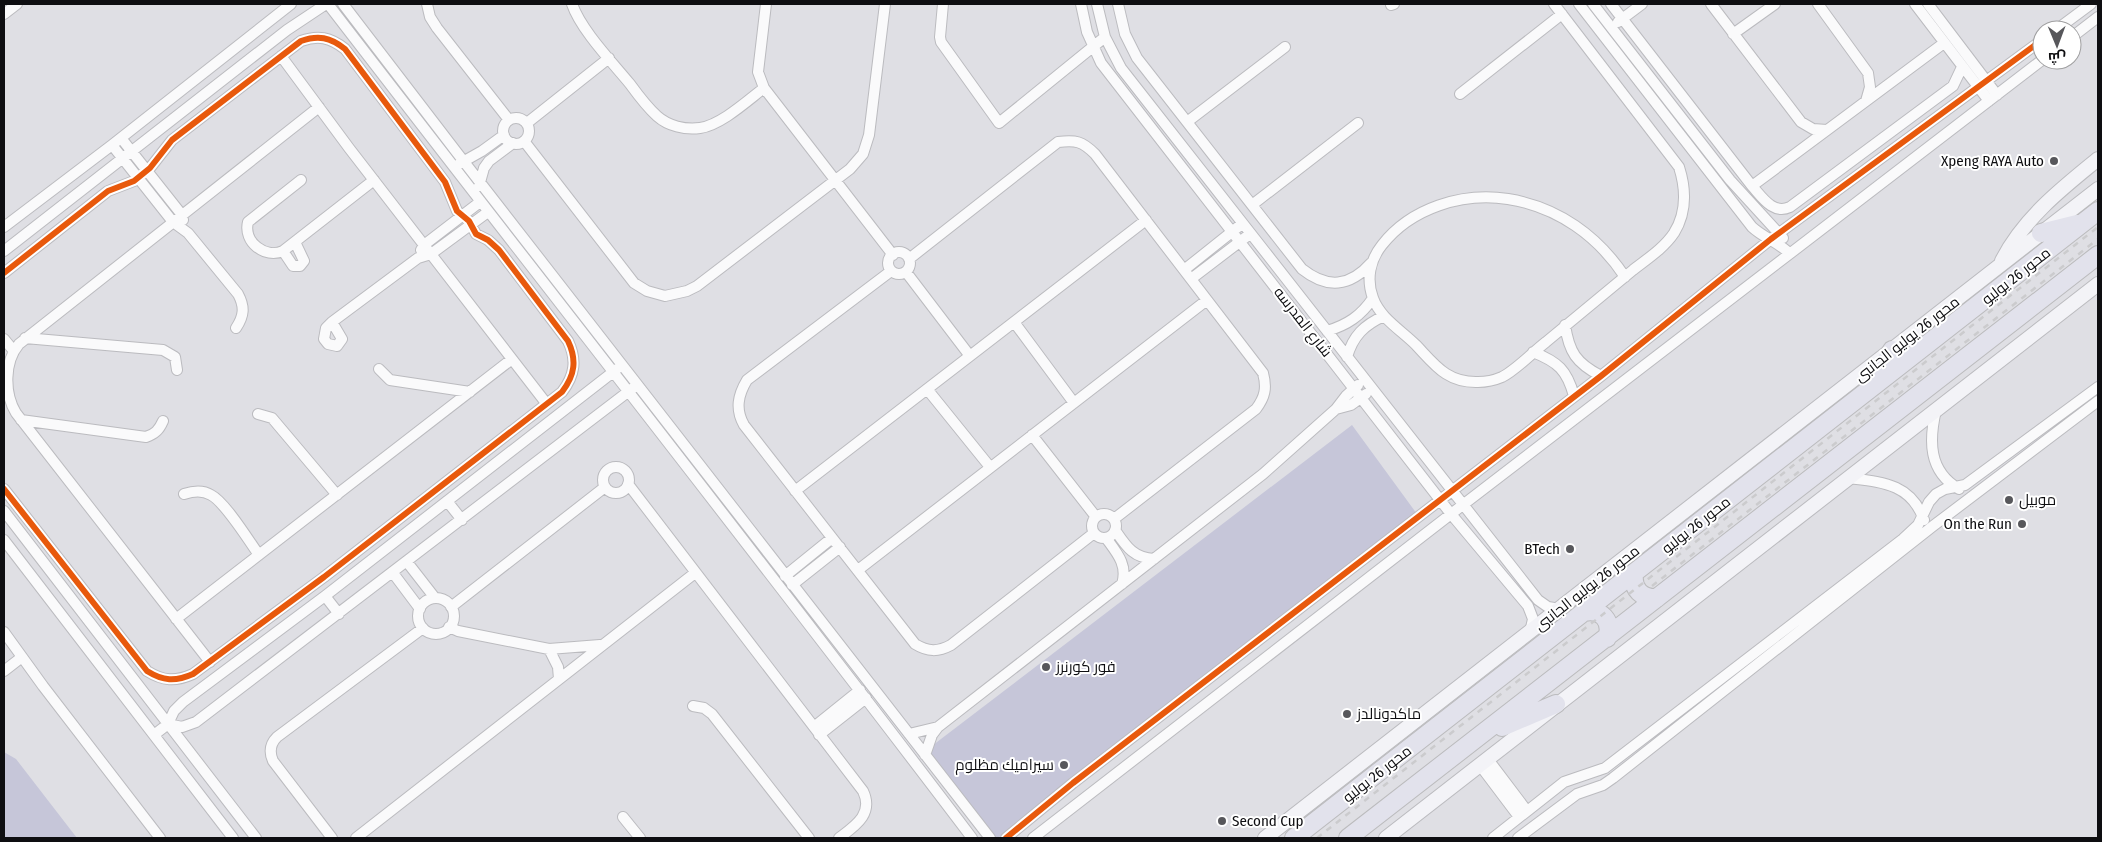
<svg xmlns="http://www.w3.org/2000/svg" width="2102" height="842" font-family="'Fira Sans Condensed',Cairo,sans-serif">
<rect width="100%" height="100%" fill="#dfdfe4"/>
<!-- green -->
<path fill="#c6c6d9" d="M1352 425 1417 514 998 838H986L920 755Z
M4 752 16 759 77 838H4Z"/>
<g fill="none" stroke-linecap="round" stroke-linejoin="round">
<defs>
<path id="street" d="M328 4C542 282 760 558 972 838
M343 4 458 154 990 838
M427 4 430 17 437 28 509 120
M572 4C581 30 612 62 630 84 638 95 647 107 657 116 668 126 685 130 700 128 721 125 747 101 764 88
M766 4 758 72 764 88 893 255
M943 4 940 37 941 42 999 123 1105 37
M1081 4 1087 32 1101 63 1451 514 1528 606 1533 619 1530 632
M1097 4 1105 37 1121 68 1538 600 1548 607 1560 609
M1118 4 1125 34 1137 58 1302 269C1327 289 1350 287 1371 263
M1554 4 1679 167C1686 189 1687 212 1674 233 1664 248 1647 259 1633 270 1604 294 1575 318 1546 342 1533 352 1516 370 1502 377 1495 380 1486 382 1478 382 1447 383 1435 365 1416 345 1401 330 1380 318 1373 298 1366 279 1370 260 1382 245 1411 208 1462 192 1508 199 1558 207 1598 236 1625 277
M1579 4 1752 227C1764 238 1778 242 1789 253
M1593 4 1730 180 1783 238
M1611 4 1752 186C1762 197 1773 215 1790 207L1953 86 1962 67
M1711 4 1801 122 1813 129 1827 130
M1818 4 1868 73 1870 87 1866 101
M1915 4 1989 101
M1928 4 1997 95
M1391 5 1394 4
M4 14 17 4
M1618 22 1642 4
M2056 30 2091 4
M1733 34 1775 4
M2072 37 2098 17
M281 56 349 148 546 403
M1460 94 1562 14
M503 131a13 13 0 1 1 26 0a13 13 0 1 1-26 0Z
M1187 122 1285 47
M527 123 609 58
M121 138 182 215 183 220
M524 141 634 283 647 291 665 296 687 291 697 286 850 169 863 154 869 135 885 4
M112 145 173 222 188 233 238 294C245 307 244 316 236 328
M459 164 482 151 504 135
M301 180 248 222C243 242 265 259 283 251L374 180
M479 186 484 168 489 161 513 143
M1752 186 1944 43
M1252 205 1358 123
M4 227 112 145 291 4
M421 250 424 245 480 202
M4 251 287 30 326 4
M283 251 293 266H300L304 261 295 242
M888 263a11 11 0 1 1 22 0a11 11 0 1 1-22 0Z
M909 259 1058 142C1076 140 1082 141 1095 154L1263 373C1267 388 1265 397 1256 409L1114 519
M1184 270 1238 227
M891 271 747 380C738 395 735 409 744 425L915 644C928 652 938 652 951 645L1094 533
M906 272 970 356
M4 273 108 191 134 181 150 168 172 140 301 41C318 35 330 37 345 49L445 182 457 211 469 221 476 234 488 240 499 250 568 341C577 360 575 375 562 392L324 577 193 674C175 682 163 681 147 671L4 489
M1191 279 1246 237
M332 322 326 328 324 339 328 344 337 346 342 339 332 322 418 258 431 254 488 212
M1014 322 1074 403
M1565 325C1569 352 1576 363 1601 376
M1327 331C1347 325 1361 316 1373 298
M25 338 163 350 175 357 177 370
M4 339 13 350
M1533 352C1558 362 1567 370 1574 396
M1347 357C1353 336 1364 325 1384 316
M379 369 390 380 470 392
M927 389 990 467
M1336 409 1351 405 1366 394
M1936 410C1929 440 1928 471 1959 489
M258 414 272 418 337 495
M21 420 146 437C155 434 159 430 163 421
M1032 435 1096 517
M603 480a13 13 0 1 1 26 0a13 13 0 1 1-26 0Z
M1848 478C1881 482 1911 483 1924 520
M628 484 863 791C874 814 855 826 839 838
M795 491 1146 220
M184 494C193 491 203 490 211 495 225 502 249 541 259 555
M447 501 462 520
M4 511 256 838
M1092 526a12 12 0 1 1 24 0a12 12 0 1 1-24 0Z
M1115 530C1126 546 1133 558 1154 559
M1106 538C1117 553 1128 565 1122 584
M4 540 233 838
M407 562 435 598
M858 570 1207 300
M393 573 420 609
M785 576 832 538
M792 585 840 547
M325 596 339 614
M418 616a18 18 0 1 1 36 0a18 18 0 1 1-36 0Z
M451 607 605 487
M176 619 512 359
M449 627 458 631 549 649 600 645
M4 632 43 686 160 838
M549 649 558 667 559 679
M210 662 16 413C4 393 4 362 19 344L319 107
M4 671 22 657
M693 706 704 708 712 714 809 838
M168 724 182 727 196 722 633 388
M814 727 860 690
M909 734 938 727
M154 735 168 724 174 711 183 702 325 596 617 369
M819 735 866 698
M925 755 932 735 938 727 1263 474 1336 409 1346 396 1358 385
M1487 758 1527 811
M1479 764 1519 817
M623 817 640 838
M332 838 273 761C269 752 270 744 277 737L423 628
M356 838 695 573
M1006 838 1073 783 1601 376 1771 239 2042 40
M1033 838 1451 514 2042 60
M1493 838 1564 782 1605 768 1903 539 1918 525 1929 502 1936 494 1945 489 1965 485 2098 387
M1518 838 1577 794 1603 785 1613 778 1933 526 2098 401"/>
<path id="secondary" d="M2002 261C2023 219 2062 188 2098 159
M1265 838 2098 189
M1386 838 2098 284"/>
<path id="highway" d="M2041 233 2077 224
M1875 383 1892 350
M1634 574C1632 589 1642 599 1657 598
M1584 612C1601 608 1613 621 1607 638
M1502 727 1556 704
M1294 838 2098 211
M1348 838 2098 255"/>
</defs>
<!-- street casing -->
<use href="#street" stroke="#bbbbbf" stroke-width="12"/>
<!-- secondary casing -->
<use href="#secondary" stroke="#bbbbbf" stroke-width="16"/>
<!-- highway casing -->
<use href="#highway" stroke="#bbbbbd" stroke-width="20"/>
<!-- street -->
<use href="#street" stroke="#fafafb" stroke-width="10"/>
<!-- secondary -->
<use href="#secondary" stroke="#f3f3f7" stroke-width="14"/>
<!-- highway -->
<use href="#highway" stroke="#e2e2ec" stroke-width="18"/>
<!-- rail -->
<path stroke="#cbcbcd" stroke-width="2.5" stroke-dasharray="6 6" stroke-linecap="butt" d="M1652 586 2098 239
M1317 838 2098 227"/>
<defs>
<path id="cycleway" d="M4 273 108 191 134 181 150 168 172 140 301 41C318 35 330 37 345 49L445 182 457 211 469 221 476 234 488 240 499 250 568 341C577 360 575 375 562 392L324 577 193 674C175 682 163 681 147 671L4 489
M1006 838 1073 783 1601 376 1771 239 2042 40"/>
</defs>
<!-- cycleway casing -->
<use href="#cycleway" stroke="#fff" stroke-width="9"/>
<!-- cycleway -->
<use href="#cycleway" stroke="#e8590c" stroke-width="6"/>
</g>
<!-- markers -->
<g fill="#57575b" stroke="#fff" stroke-width="2">
<circle cx="2054" cy="161" r="5"/>
<circle cx="2009" cy="500" r="5"/>
<circle cx="2022" cy="524" r="5"/>
<circle cx="1570" cy="549" r="5"/>
<circle cx="1046" cy="667" r="5"/>
<circle cx="1347" cy="714" r="5"/>
<circle cx="1064" cy="765" r="5"/>
<circle cx="1222" cy="821" r="5"/>
</g>
<g text-anchor="middle" stroke-width="4" stroke-linejoin="round" paint-order="stroke">
<!-- poi labels -->
<g font-size="15" fill="#0e0e11" stroke="#fff" text-anchor="end">
<text x="2044" y="166">Xpeng RAYA Auto</text>
<text x="2019" y="505" text-anchor="start">موبيل</text>
<text x="2012" y="529">On the Run</text>
<text x="1560" y="554">BTech</text>
<text x="1056" y="672" text-anchor="start">فور كورنرز</text>
<text x="1357" y="719" text-anchor="start">ماكدونالدز</text>
<text x="1054" y="770">سيراميك مظلوم</text>
<text x="1232" y="826" text-anchor="start">Second Cup</text>
</g>
<!-- street labels -->
<g font-size="15" fill="#0e0e11" stroke="#fff">
<text transform="translate(2016 276) rotate(-38)" y="5">محور 26 يوليو</text>
<text transform="translate(1303 322) rotate(52)" y="5">شارع المدرسه</text>
<text transform="translate(1907 339) rotate(-38)" y="5">محور 26 يوليو الجانبى</text>
<text transform="translate(1696 525) rotate(-38)" y="5">محور 26 يوليو</text>
<text transform="translate(1587 588) rotate(-38)" y="5">محور 26 يوليو الجانبى</text>
<text transform="translate(1377 774) rotate(-38)" y="5">محور 26 يوليو</text>
</g>
</g>
<!-- border -->
<rect width="2102" height="842" fill="none" stroke="#0e0e11" stroke-width="10"/>
<!-- north arrow -->
<g transform="translate(2057 45) rotate(179)"><circle r="24" fill="#ffffff" stroke="#9f9fa0"/>
<path d="M0-4L9 19L0 12L-9 19Z" fill="#57575b"/>
<text y="-8" font-size="14" font-weight="bold" text-anchor="middle" fill="#0e0e11">ش</text>
</g>
</svg>
